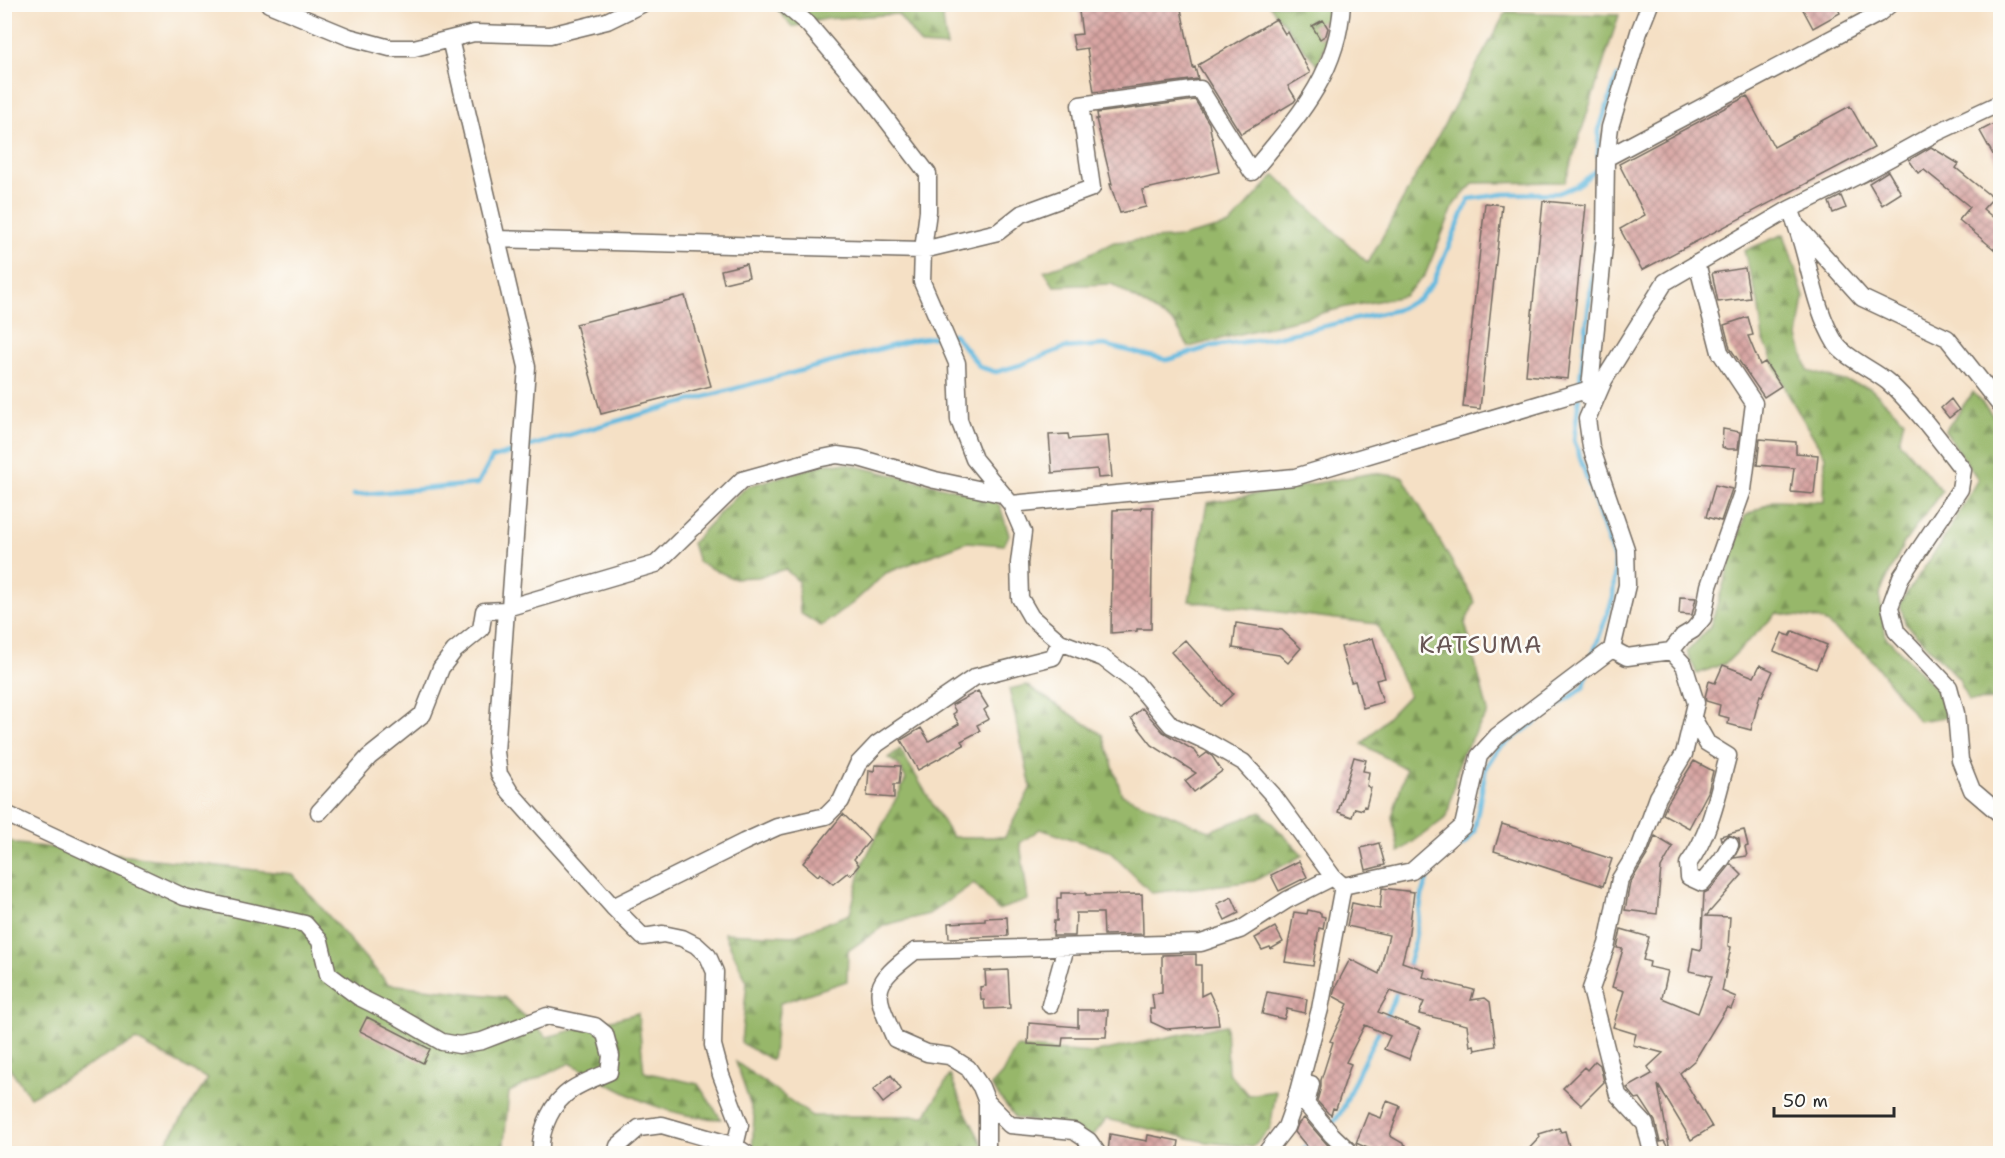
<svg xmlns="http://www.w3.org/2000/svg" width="2005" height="1158" font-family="'Shantell Sans',sans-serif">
<defs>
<pattern id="forest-firs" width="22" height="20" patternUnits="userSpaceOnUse" patternTransform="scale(1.5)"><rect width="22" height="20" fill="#97b76a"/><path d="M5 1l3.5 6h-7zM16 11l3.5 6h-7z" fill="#7b9557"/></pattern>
<pattern id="building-cross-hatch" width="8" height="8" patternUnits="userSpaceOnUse" patternTransform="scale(1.5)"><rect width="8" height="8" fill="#d8a5a3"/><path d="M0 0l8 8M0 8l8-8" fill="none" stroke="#af8785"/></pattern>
</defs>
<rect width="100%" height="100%" fill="#fdfcf7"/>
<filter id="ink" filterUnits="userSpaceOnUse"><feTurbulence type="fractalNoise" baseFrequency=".0167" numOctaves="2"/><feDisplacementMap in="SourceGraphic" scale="12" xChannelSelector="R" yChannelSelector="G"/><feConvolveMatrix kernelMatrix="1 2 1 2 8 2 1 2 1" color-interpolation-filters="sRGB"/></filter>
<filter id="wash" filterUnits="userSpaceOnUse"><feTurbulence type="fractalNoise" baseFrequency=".008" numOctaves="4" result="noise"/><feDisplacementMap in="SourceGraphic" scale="24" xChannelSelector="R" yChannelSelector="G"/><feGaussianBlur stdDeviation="1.35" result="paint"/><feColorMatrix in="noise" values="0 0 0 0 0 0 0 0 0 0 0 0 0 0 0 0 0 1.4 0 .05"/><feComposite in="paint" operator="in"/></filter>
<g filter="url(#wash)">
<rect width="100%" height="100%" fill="#f5e0c5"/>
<!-- forest -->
<path fill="url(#forest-firs)" stroke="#61714a" stroke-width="1.5" d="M774 5H941L947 47 921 45 898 14 825 19 792 27Z
M1269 5H1334V18L1318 66Z
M1506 12 1619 15 1565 182 1474 183 1455 203 1425 275 1404 296 1346 307 1189 347 1174 323 1112 284 1054 286 1044 271 1076 260 1114 242 1181 237 1229 225 1275 175 1368 263Z
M1784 234 1804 297 1798 337 1808 371 1870 388 1904 420 1899 441 1942 491 1904 543 1879 595 1886 637 1936 689 1946 717 1919 721 1868 655 1822 620 1777 613 1726 663 1697 674 1687 652 1710 627 1745 516 1775 500 1824 502 1825 456 1789 396 1763 339 1758 301 1744 251Z
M1973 392 2000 424V700L1968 701 1959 679 1905 623 1900 603 1943 540 1978 479 1945 431Z
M829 463 847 464 990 498 1000 506 1009 535 1004 545 967 542 886 573 853 603 821 626 800 613 798 581 785 569 758 577 732 578 698 562 692 543 733 499 748 486Z
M1373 473 1403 477 1475 602 1465 623 1488 712 1460 758 1447 817 1399 852 1392 817 1406 769 1362 744 1409 695 1377 624 1189 601 1207 503Z
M1026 685 1103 735 1122 795 1209 831 1261 812 1303 855 1254 881 1152 893 1109 851 1040 829 1020 843 1028 900 998 910 974 883 929 914 885 925 848 951 847 981 780 1003 772 1060 741 1043 747 982 724 933 793 936 850 914 862 865 906 779 899 765 888 758 900 749 952 837H1005L1031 787 1009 689Z
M4 839 18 844 292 874 388 984 504 997 547 1037 638 1013 644 1072 698 1084 721 1119C662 1118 620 1090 570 1063L509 1092 503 1153H159L208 1079 136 1040 30 1097 5 1061Z
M1226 1025 1228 1072 1248 1095 1276 1091 1270 1129 1252 1147 1206 1142 1106 1119 1093 1136 1016 1118 991 1086 1002 1074 1016 1047 1092 1053Z
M736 1062 812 1116H925L950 1075 963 1107 987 1153H752L754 1116Z"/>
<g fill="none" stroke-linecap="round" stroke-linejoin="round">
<!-- stream -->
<path stroke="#62b9df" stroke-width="4.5" d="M1598 156 1599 130 1617 77
M950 335 954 334 980 367 996 372 1020 365 1064 348 1104 345 1167 360 1213 346 1272 338 1396 310 1419 299 1433 283 1469 199 1503 194 1558 193 1576 186 1598 169
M1579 389 1597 235V213
M1579 398 1574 440 1615 562 1613 598 1592 657
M524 448 631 417 913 340 942 336
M353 495 478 484 492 458 516 451
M1407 969 1414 945 1423 891 1431 870 1441 859 1464 844 1474 832 1486 767 1497 750 1584 687 1587 674
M1329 1126C1344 1114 1346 1099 1354 1082 1368 1050 1386 1020 1399 987
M1298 1154 1309 1144"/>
</g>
<g id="blocks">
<!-- building -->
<path fill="url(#building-cross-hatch)" d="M1078 4H1180L1193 68 1195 67 1198 79 1094 92 1087 48 1075 50 1072 35 1082 34Z
M1800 4H1836L1840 13 1813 28Z
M1276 19 1285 34 1288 32 1310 73 1288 86 1296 99 1294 102 1241 134 1198 65Z
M1323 20 1328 28 1326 35 1320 39 1312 26Z
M1747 96 1774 147 1850 106 1874 148 1642 270 1620 229 1645 215 1619 164Z
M1195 100 1209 123 1219 172 1142 190 1146 207 1120 213 1110 184H1112L1096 119H1098L1097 113Z
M2001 120V169L1980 131Z
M1931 147 1959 164 1956 168 1993 198 1983 209 2001 224V255L1959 220 1970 207 1924 170 1918 173 1909 160Z
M1888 171 1901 193 1882 205 1869 183Z
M1841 196 1846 208 1833 213 1829 202Z
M1543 201 1586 205 1568 379 1526 375Z
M1485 203 1502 205 1480 409 1463 407Z
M746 264 749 277 724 283 721 270Z
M1745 268 1750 298 1718 302 1712 273Z
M685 296 711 386 601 414 576 324Z
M1748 317 1753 335 1748 336 1760 365 1765 362 1781 386 1764 397 1730 348 1724 325Z
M1951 399 1959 410 1949 418 1941 408Z
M1723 429 1740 432 1738 449H1727L1722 447Z
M1068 434 1069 439 1108 436 1112 477 1098 478 1097 469 1052 473 1049 435Z
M1760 439 1796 442V453L1818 455 1814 494 1791 492 1794 468 1757 465Z
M1715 485 1732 489 1721 521 1706 517Z
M1141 507H1153L1151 629H1137V631L1111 633 1113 510 1141 509Z
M1680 597 1696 598 1692 615 1679 614Z
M1236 623 1282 630 1301 648 1288 663 1279 655 1233 648Z
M1793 631 1827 645 1816 669 1774 651 1782 633 1790 636Z
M1373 638 1385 678 1376 680 1383 702 1363 708 1355 681 1351 682 1341 647Z
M1185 640 1233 694 1220 706 1171 652Z
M1723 665 1754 677 1760 665 1773 671 1762 696 1760 695 1751 730 1728 724 1729 718 1718 715 1720 705 1706 701 1705 697 1709 681 1715 683Z
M978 691 988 707 984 710 989 719 977 725 980 731 961 741 964 745 918 770 901 740 921 728 929 741 959 724 953 714 956 712 952 705Z
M1142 708 1163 732 1195 751 1200 758 1207 753 1212 756 1222 771 1194 792 1185 781 1196 773 1152 745 1131 718Z
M1354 757 1366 760 1363 771 1369 772 1367 786 1371 788 1366 807 1364 806 1363 810 1355 808 1352 817 1338 812Z
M1694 761 1713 771 1708 792 1689 828 1663 814 1668 802Z
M875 765 901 766 899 784H894V798L867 796 869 770 874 771Z
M843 814 870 840 854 859 859 865 851 875 847 873 833 884 820 873 818 876 803 863Z
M1502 824 1612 859 1603 886 1494 851Z
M1744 830 1748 846 1745 847 1747 856 1734 858 1740 846 1739 839 1729 835 1721 840 1720 836Z
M1655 836 1673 847 1661 868 1657 914 1625 910 1630 883 1649 852Z
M1379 843 1385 865 1366 870 1361 848Z
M1299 861 1307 877 1279 891 1271 875Z
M1731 864 1742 875 1706 916 1730 917 1728 946 1731 947 1722 991 1736 997 1731 1009 1727 1007 1695 1060 1680 1073 1712 1127 1691 1140 1658 1085 1669 1145 1667 1146 1664 1141 1660 1142 1655 1121 1640 1098 1636 1099 1627 1088 1652 1074 1648 1067 1663 1053 1633 1045 1636 1034 1613 1027 1624 991 1612 987 1623 949 1617 948 1621 929 1649 937 1643 960 1650 962 1649 967 1668 971 1662 998 1698 1013 1712 976 1689 971 1693 948 1701 950 1704 893 1710 890Z
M1382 888 1414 892 1408 939 1402 962 1425 970 1423 977 1474 990 1471 1000 1485 998 1490 1002 1496 1046 1475 1050 1474 1045 1470 1046 1467 1025 1419 1014 1424 1002 1390 991 1378 1012 1420 1029 1409 1059 1384 1049 1390 1036 1365 1025 1346 1062 1351 1064 1336 1109 1333 1108 1331 1115 1328 1113 1317 1101 1321 1087V1080L1333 1042 1330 1041 1348 1004 1333 996 1335 988 1350 959 1379 974 1389 935 1347 926 1352 903 1380 909Z
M1061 893H1086V895L1142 894 1143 934 1104 935 1103 913H1076L1075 936H1053L1054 921H1057V898H1061Z
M1232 897 1239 913 1225 920 1217 904Z
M1308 910 1321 913V916L1325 917 1323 929 1319 928 1313 966 1285 962 1294 912 1307 914Z
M1007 917 1008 936 949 938 948 923 985 921V918Z
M1275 927 1283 942 1271 949 1270 947 1262 950 1255 938Z
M1196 954V965H1201V996L1209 992 1217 1009 1219 1025 1166 1029 1151 1022 1150 1009H1154L1152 994 1162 993V955Z
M1008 970 1010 1008 985 1009 984 1000H981L980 987 986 986 985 971Z
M1267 992 1307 999 1305 1013 1287 1009 1284 1019 1262 1014Z
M1078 1010H1108L1106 1037H1063L1062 1046 1028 1044 1029 1023 1078 1027Z
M367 1017 430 1049 423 1063 360 1031Z
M1595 1061 1600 1065 1604 1082 1581 1105 1563 1088 1584 1067 1587 1070Z
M891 1075 901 1089 883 1103 873 1090Z
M1387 1101 1400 1106 1390 1136 1406 1145 1401 1154H1394L1382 1147 1379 1153 1356 1143 1368 1113 1381 1118Z
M1304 1118 1333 1151 1330 1154H1313L1295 1132 1298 1124Z
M1559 1128 1561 1132 1565 1131 1571 1154H1524L1540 1137 1539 1134Z
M1110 1134 1147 1141 1148 1135 1179 1141 1177 1154 1108 1152Z"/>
</g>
</g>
<g filter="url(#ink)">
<use href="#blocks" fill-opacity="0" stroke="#726a61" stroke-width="1.5"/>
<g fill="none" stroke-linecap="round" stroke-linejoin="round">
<defs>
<path id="street" d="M269 4 349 37 390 48H414L474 33 550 35 607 21 642 4
M784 4 808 24 865 91 928 174V211L923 250 922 282 957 363 959 420 974 459 1011 504 1023 532 1019 563 1020 598 1031 617 1060 642 1103 658 1136 683 1171 725 1208 742 1243 762 1273 795 1333 877 1343 886
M450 39 527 367 510 607
M1606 158 1878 14 1890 4
M1790 209C1809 252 1811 303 1836 344 1844 357 1875 371 1888 382 1914 405 1941 442 1963 470L1960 489 1901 577 1890 607 1896 631 1949 687 1956 713 1960 760 1972 790 2000 814
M1800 229 1862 298 1947 338 2000 405
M496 239 923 250 998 232 1021 214 1092 188 1080 105 1200 89 1252 172C1295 120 1338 76 1342 4
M1589 398 1605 236 1606 158 1610 127 1639 32 1650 4
M1011 504 1295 477 1590 389
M506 610 496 752 499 774 510 792 613 907 643 937 663 934 682 938 696 945 708 956 715 972 713 1045 721 1075 740 1125 735 1146
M1612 649 1627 657 1671 651 1683 636 1693 630 1703 618 1709 586 1743 490 1754 403 1720 352 1697 263
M1693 718 1707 743 1728 756C1718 793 1711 833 1688 864L1689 877 1702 883 1722 859 1730 845
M319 812 369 757 423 714 441 668 454 651 481 629 484 611 506 610 510 607 656 564 742 480 817 459 837 455 859 458 935 480 1001 494
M4 813 184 897 305 924 320 941 328 974 359 997 397 1016 442 1042 459 1045 482 1041 547 1016 595 1026 605 1034 611 1056 609 1072C583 1083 562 1089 549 1116 543 1129 540 1139 541 1154
M1343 886 1412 871 1463 826 1479 756 1497 736 1612 649 1627 585 1626 549 1591 447 1587 419 1604 380 1665 282 1790 209 1863 173 1934 134 2000 103
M613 907 744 842 777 827 826 816 841 801 858 764 877 744 975 677 1053 657 1060 642
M1050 1005 1066 947
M1311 1084 1306 1104 1332 1135 1352 1154
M987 1102 1010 1125 1074 1131 1089 1141 1098 1154
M616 1154 618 1146 639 1128 662 1125 735 1146 747 1154
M984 1154 987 1145V1102L981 1087 968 1068 949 1056 927 1053 895 1039C873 989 870 986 915 951L1201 943 1240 930 1287 900 1333 877
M1265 1154 1286 1127 1296 1099 1320 1009 1343 886
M1650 1154 1652 1152 1645 1124 1618 1095 1591 989 1607 944 1620 879 1640 847 1658 797 1684 754 1696 703 1684 665 1671 651"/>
</defs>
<!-- street casing -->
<use href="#street" stroke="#726a61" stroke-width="19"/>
<!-- street -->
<use href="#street" stroke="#fff" stroke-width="16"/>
</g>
</g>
<g text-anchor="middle" stroke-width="5" stroke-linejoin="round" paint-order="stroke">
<!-- quarter labels -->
<g font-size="24" letter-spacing="1.5" fill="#685655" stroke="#fdfcf7">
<text x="1481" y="653">KATSUMA</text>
</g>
</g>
<!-- margin -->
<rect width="2005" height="1158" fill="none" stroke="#fdfcf7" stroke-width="24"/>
<!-- scale -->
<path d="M1774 1107v9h120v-9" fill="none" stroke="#2b2b2b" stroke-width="3"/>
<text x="1783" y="1107" font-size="18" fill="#2b2b2b" stroke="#fdfcf7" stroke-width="4.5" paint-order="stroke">50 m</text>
</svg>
